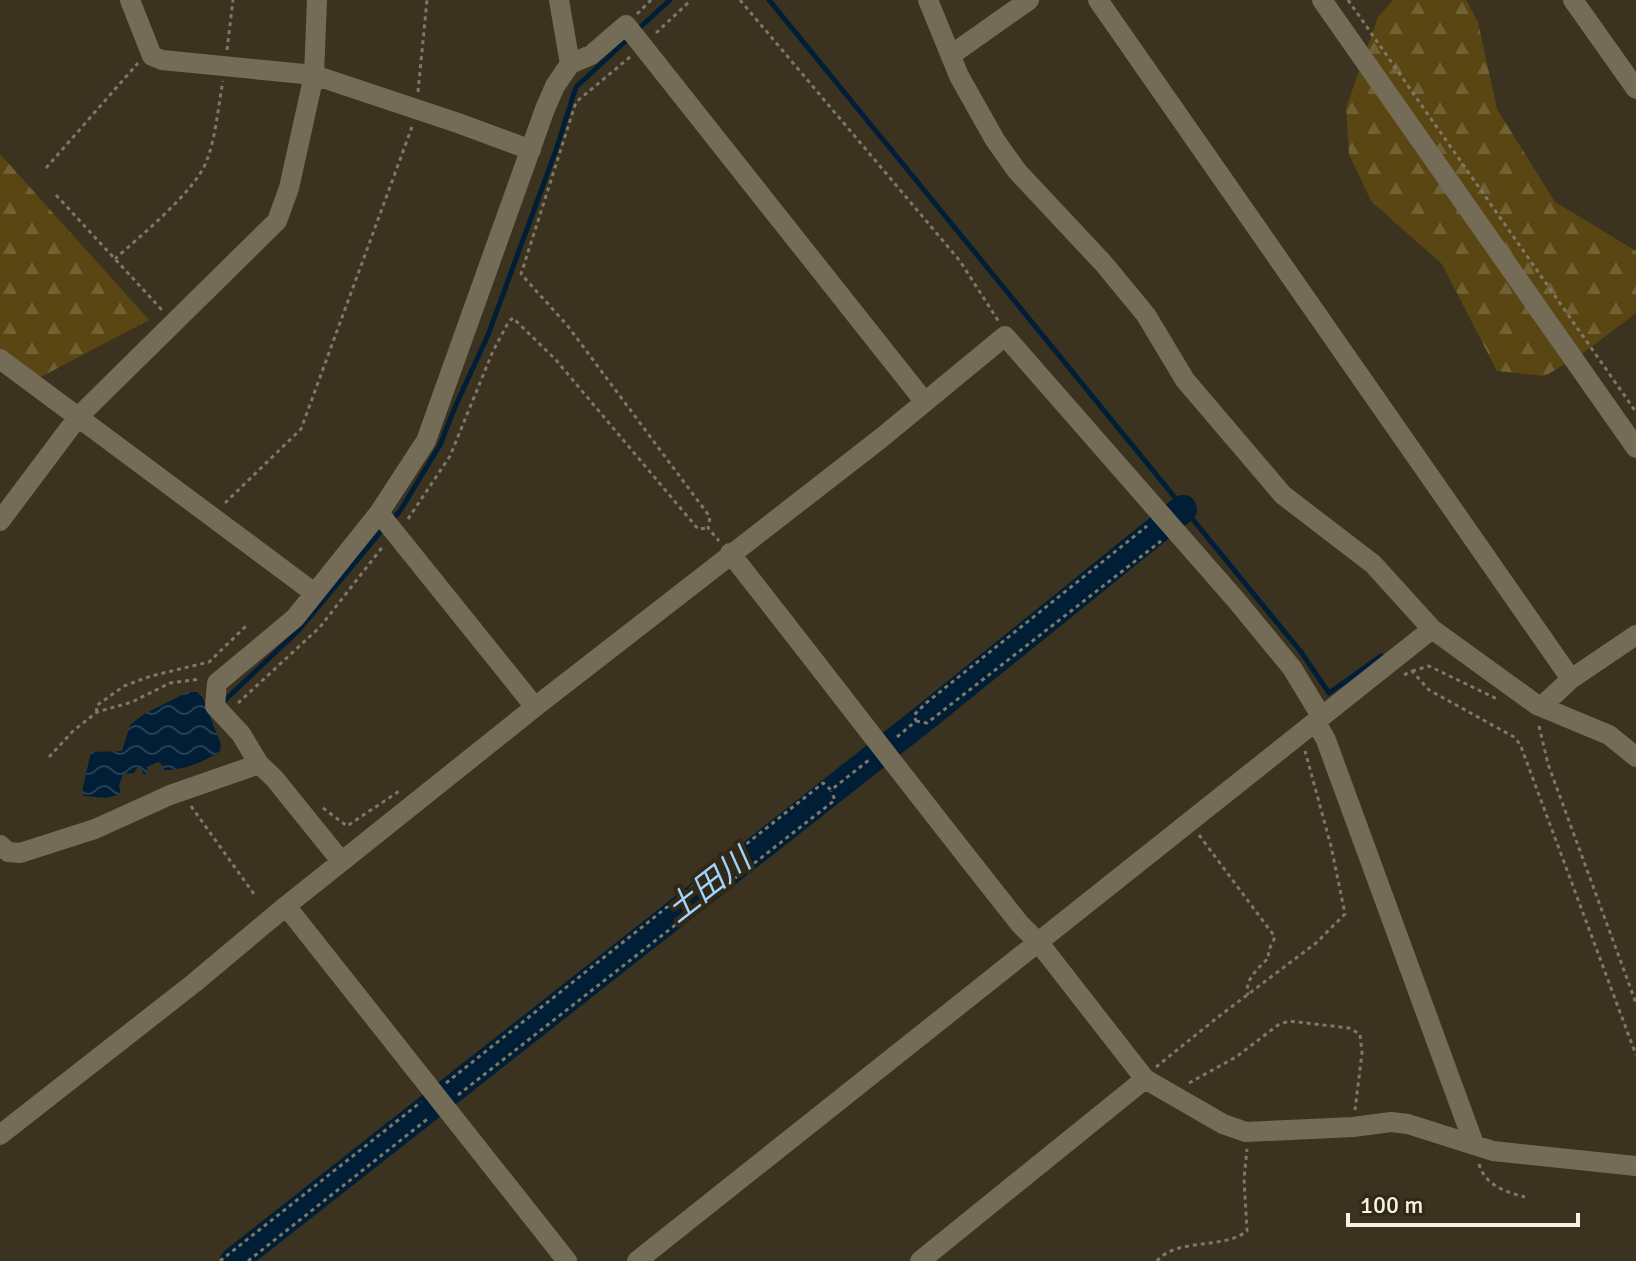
<svg xmlns="http://www.w3.org/2000/svg" width="1636" height="1261" font-family="Signika,'Noto Sans JP',sans-serif">
<defs>
<pattern id="forest-firs" width="22" height="20" patternUnits="userSpaceOnUse" patternTransform="scale(2)"><rect width="22" height="20" fill="#594612"/><path d="M5 1l3.5 6h-7zM16 11l3.5 6h-7z" fill="#726134"/></pattern>
<pattern id="water-waves" width="16" height="10" patternUnits="userSpaceOnUse" patternTransform="scale(2)"><rect width="16" height="10" fill="#001f37"/><path d="M0 5q4-4 8 0t8 0" fill="none" stroke="#264054"/></pattern>
</defs>
<rect width="100%" height="100%" fill="#3b3320"/>
<!-- forest -->
<path fill="url(#forest-firs)" d="M1393 0H1466L1478 22 1497 109 1555 202 1636 251V313L1583 353 1545 376 1497 371 1442 264 1371 201 1349 154 1346 108 1378 17Z
M0 154 149 320 31 382 0 356Z"/>
<!-- water -->
<path fill="url(#water-waves)" d="M188 692H197L203 698 221 745 220 751C205 762 181 771 164 770L162 765 158 762 147 767 148 774H143L141 768H137L134 773 123 774 119 785 121 794 106 798 84 796 82 791 91 752 122 751 130 725 144 714Z"/>
<g fill="none" stroke-linecap="round" stroke-linejoin="round">
<!-- stream -->
<path stroke="#001f37" stroke-width="5" d="M769 0 1301 652 1329 693 1381 656
M636 31 670 0
M391 521 400 511 440 445 455 407 488 335 556 150 576 87 629 38
M223 702 298 631 384 528"/>
<!-- river -->
<path stroke="#001f37" stroke-width="28" d="M234 1261 928 715 1183 509"/>
<!-- path -->
<path stroke="#7f7867" stroke-width="3" stroke-dasharray="4 4" stroke-linecap="butt" d="M740 0 960 261 999 322
M1348 0 1636 412
M637 14 651 0
M656 33 691 0
M227 50 233 0
M630 57 576 102 521 274 567 325 710 517 708 528 719 541
M418 92 427 0
M46 168 138 63
M56 195 162 310
M115 259C140 236 196 191 207 160 216 136 218 107 223 81
M225 503 301 429 412 127
M408 519 450 456 493 351 509 321 513 318 556 360 698 529 708 528
M1412 671 1429 666 1499 700
M1404 675 1412 671 1429 690 1514 737 1520 744 1636 1055
M238 703 320 627 384 545
M97 712 96 706 124 686 151 676 209 662 246 626
M916 721 927 723 1161 541
M1539 726 1548 764 1636 1003
M897 737 916 721 914 715 926 703 1147 526
M49 757 73 731 97 712 132 702 170 683 201 679
M191 806 254 894
M323 808 347 826 401 790
M1199 835 1275 937 1268 952 1269 957C1259 968 1244 979 1248 995
M1156 1067 1218 1017 1316 943 1345 914 1331 846 1305 751
M446 1083 823 783 831 790 869 760
M1189 1083 1236 1057 1278 1025 1289 1021 1349 1028 1360 1034 1362 1053 1355 1110
M458 1095 835 800 831 791
M1479 1164C1485 1185 1505 1192 1525 1197
M220 1261 421 1102
M248 1261 430 1117
M1157 1261C1178 1237 1223 1250 1247 1231L1244 1179 1247 1149"/>
<!-- minor -->
<path stroke="#756c57" stroke-width="20" d="M130 0 152 56 162 60 314 75 458 123 531 150
M559 0 570 64
M928 0 959 76 995 140 1017 171 1104 264 1146 315 1185 380 1283 495 1373 564 1432 629 1537 705 1609 735 1636 757
M1098 0 1571 679
M1322 0 1636 448
M1573 0 1636 89
M951 55 1029 0
M0 359 313 592
M379 513 535 707
M0 521 78 417 277 221 289 188 314 75 317 0
M730 553C827 676 922 801 1020 924L1039 943 1145 1079 1223 1124 1246 1132 1353 1127 1391 1122 1408 1124 1493 1151 1636 1166
M1541 707 1571 679 1636 635
M1316 722 1326 740 1474 1144
M0 845 8 852 20 853 95 829 170 795 259 764
M341 861 274 778 259 764 241 734 215 706 217 683 295 618 379 513 426 441 545 109 555 86 570 64 591 55 626 25 924 401
M286 906 567 1261
M0 1135 194 983 286 906 535 707 880 439 1005 336 1236 600 1292 668 1321 716
M637 1261 1432 629
M920 1261 1145 1079"/>
</g>
<g text-anchor="middle" stroke-width="8" stroke-linejoin="round" paint-order="stroke">
<!-- water labels -->
<g font-size="32" font-style="italic" fill="#a2d4ff" stroke="#312916">
<text transform="translate(708 885) rotate(-38)" y="11">土田川</text>
</g>
</g>
<!-- scale -->
<path d="M1348 1213v12h230v-12" fill="none" stroke="#f7f2e6" stroke-width="4"/>
<text x="1360" y="1213" font-size="24" fill="#f7f2e6" stroke="#312916" stroke-width="6" paint-order="stroke">100 m</text>
</svg>
